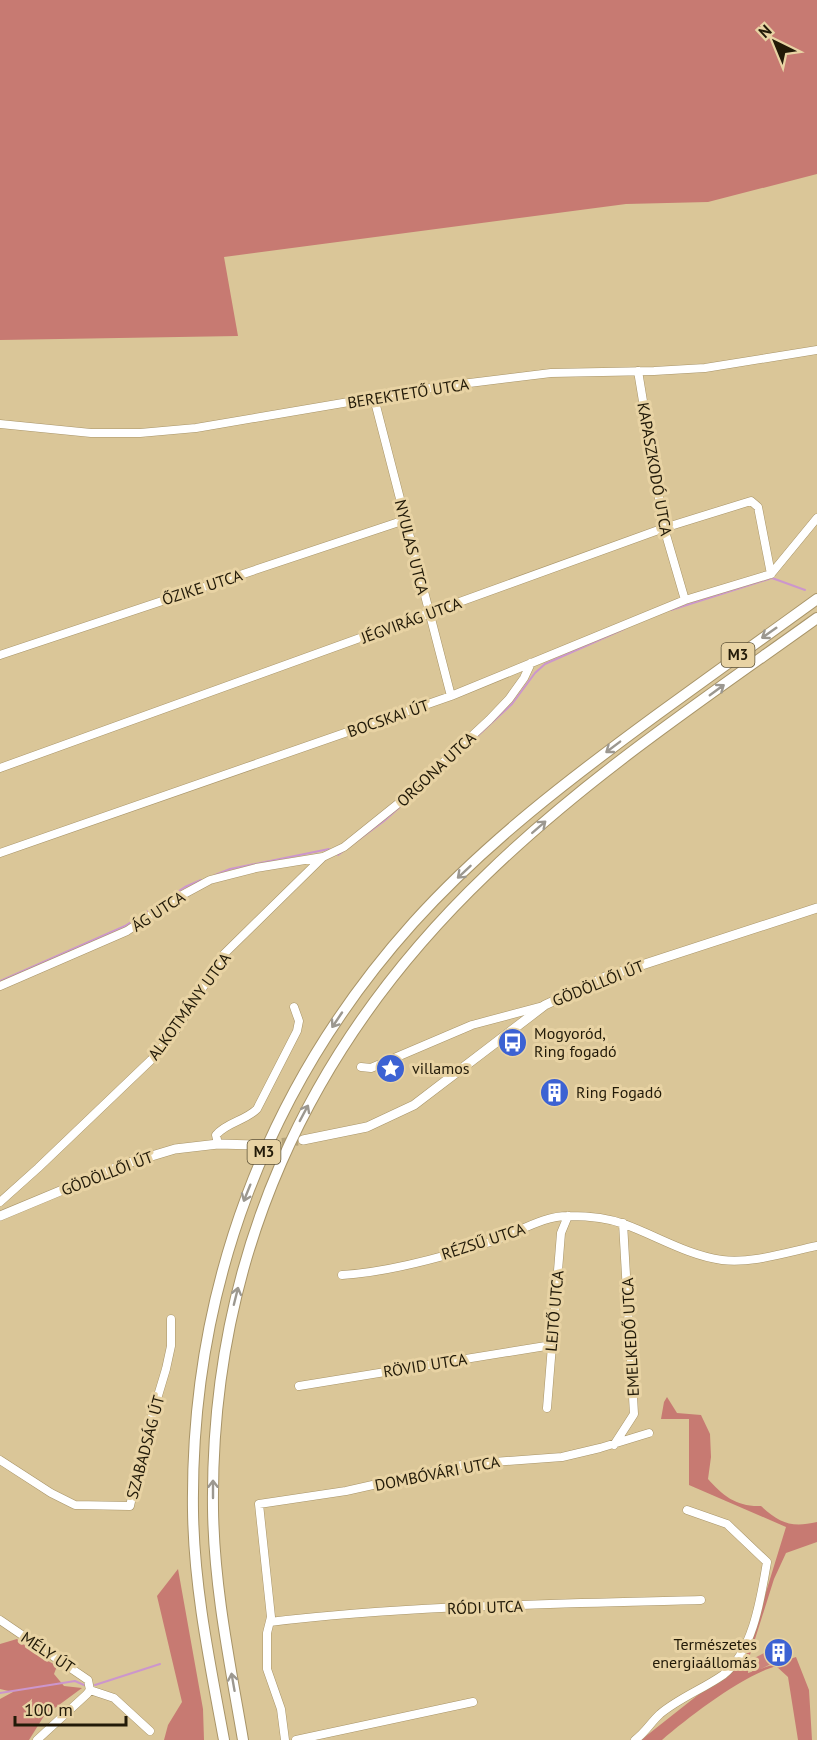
<svg xmlns="http://www.w3.org/2000/svg" width="817" height="1740" font-family="'PT Sans',sans-serif">
<rect width="100%" height="100%" fill="#dac698"/>
<!-- green -->
<path fill="#cc837b" d="M766 1652 771 1664 753 1673 747 1662Z"/>
<!-- forest -->
<path fill="#c77a72" d="M0 0H817V174L708 202 626 204 224 257 238 336 0 340Z
M667 1397 677 1413 701 1415 710 1434 711 1457 708 1479C723 1496 737 1507 761 1506 780 1523 791 1528 817 1522V1542L786 1553 774 1579 749 1658 748 1673 796 1657 809 1690 812 1740H798L788 1677 776 1666C741 1677 690 1716 662 1740H641L746 1657 786 1527 689 1485V1419H661L664 1402Z
M178 1569 203 1709 204 1740H164L168 1725 182 1702 157 1596Z
M17 1639 34 1653 57 1666 54 1674 64 1686 82 1688 44 1716 29 1740H0V1699L13 1692 0 1689V1644Z"/>
<g fill="none" stroke-linecap="round" stroke-linejoin="round">
<!-- stream -->
<path stroke="#cc96cc" stroke-width="2" d="M671 610 772 578 805 590
M420 789 512 704 535 673 545 664 624 629
M338 855 384 821 402 805
M215 875 230 869 329 849
M0 981 125 926 185 887 201 880
M95 1685 160 1664
M0 1693 75 1681 84 1685"/>
<!-- major-tunnel -->
<path stroke="#b5a47b" stroke-width="9" stroke-dasharray="9 4.5" stroke-linecap="butt" d="M255 1145 298 1141"/>
<defs>
<path id="minor" d="M638 371 664 528 685 600
M374 398 451 696
M0 424 91 433H140L196 428 437 387 551 373 654 371 705 368 817 350
M771 574 817 518
M0 655 405 520
M0 768 664 528 751 501 758 507 771 574
M0 853 451 696 685 600 771 574
M0 986 127 931 173 900 210 880 256 868 323 857 344 847 405 798 489 720 509 699 524 678 531 663
M361 1067 371 1068 472 1025 543 1006
M218 1144 216 1135C227 1122 245 1121 257 1109L297 1031 299 1021 294 1007
M0 1202 38 1168 151 1060 174 1033 224 954 323 857
M342 1275C390 1272 447 1256 493 1241 518 1233 543 1215 570 1216 588 1216 608 1218 624 1224 657 1236 687 1255 722 1260 751 1264 788 1252 817 1246
M299 1386 552 1345
M547 1408 561 1233 568 1216
M614 1445 634 1414 623 1223
M0 1460 51 1493 75 1505 130 1506 145 1439 166 1369 171 1346V1319
M0 1620 88 1680 90 1690 87 1694 37 1740
M270 1622C413 1605 557 1604 701 1600
M90 1690 114 1698 150 1731
M285 1740 281 1709 267 1669V1633L271 1617 259 1504 346 1491 466 1464 562 1457 600 1448 649 1433
M296 1740 473 1702
M635 1740C645 1733 651 1722 660 1714 679 1698 703 1689 723 1675 753 1652 761 1597 767 1562L727 1524 687 1510"/>
<path id="major" d="M303 1140 367 1127 414 1105 545 1005 605 977 817 908
M0 1216 125 1164 175 1149 218 1144 255 1145"/>
<path id="highway" d="M224 1740C210 1664 194 1588 193 1511 190 1291 266 1087 413 923 485 843 572 777 658 714 711 676 764 637 817 599
M243 1740C230 1664 214 1587 213 1509 210 1259 307 1046 487 874 587 777 704 699 817 618"/>
</defs>
<!-- minor casing -->
<use href="#minor" stroke="#a89468" stroke-width="9"/>
<!-- major casing -->
<use href="#major" stroke="#a89468" stroke-width="10"/>
<!-- highway casing -->
<use href="#highway" stroke="#a89468" stroke-width="12"/>
<!-- minor -->
<use href="#minor" stroke="#fff" stroke-width="8"/>
<!-- major -->
<use href="#major" stroke="#fff" stroke-width="9"/>
<!-- highway -->
<use href="#highway" stroke="#fff" stroke-width="10"/>
</g>
<!-- one-way arrows -->
<defs><path id="oneway-shaft" d="M-6 0H5M1.5-3L5.5 0L1.5 3" fill="none" stroke-width="1.6" stroke-linecap="round" stroke-linejoin="round" transform="scale(1.5)"/></defs>
<g stroke="#9c9890">
<use href="#oneway-shaft" transform="translate(769 633) rotate(145)"/>
<use href="#oneway-shaft" transform="translate(717 690) rotate(-36)"/>
<use href="#oneway-shaft" transform="translate(613 747) rotate(143)"/>
<use href="#oneway-shaft" transform="translate(539 827) rotate(-41)"/>
<use href="#oneway-shaft" transform="translate(464 872) rotate(137)"/>
<use href="#oneway-shaft" transform="translate(337 1020) rotate(124)"/>
<use href="#oneway-shaft" transform="translate(304 1113) rotate(-62)"/>
<use href="#oneway-shaft" transform="translate(247 1193) rotate(112)"/>
<use href="#oneway-shaft" transform="translate(236 1296) rotate(-76)"/>
<use href="#oneway-shaft" transform="translate(213 1489) rotate(-90)"/>
<use href="#oneway-shaft" transform="translate(233 1682) rotate(-100)"/>
</g>
<!-- icons -->
<defs>
<symbol id="bus-disc" viewBox="-11 -11 22 22"><circle r="9.5" fill="#3c62d3" stroke="#e8d3a4"/><path d="M-5-6H5V4H4V6H2V4H-2V6H-4V4H-5ZM-3.5-4V0h7V-4ZM-3.5 1.2v1.5H-2V1.2ZM2 1.2v1.5H3.5V1.2Z" fill="#fff"/></symbol>
<symbol id="sight-disc" viewBox="-11 -11 22 22"><circle r="9.5" fill="#3c62d3" stroke="#e8d3a4"/><path d="M0-6L1.8-2.2L6-1.7L2.9 1.2L3.7 5.4L0 3.3L-3.7 5.4L-2.9 1.2L-6-1.7L-1.8-2.2Z" fill="#fff"/></symbol>
<symbol id="building-disc" viewBox="-11 -11 22 22"><circle r="9.5" fill="#3c62d3" stroke="#e8d3a4"/><path d="M-4-6H4V6H1V3H-1V6H-4ZM-2.5-4.3h1.7v1.8h-1.7ZM.8-4.3h1.7v1.8H.8ZM-2.5-1h1.7V.8h-1.7ZM.8-1h1.7V.8H.8Z" fill="#fff"/></symbol>
</defs>
<g fill-rule="evenodd">
<use href="#bus-disc" x="496" y="1026" width="33" height="33"/>
<use href="#sight-disc" x="374" y="1052" width="33" height="33"/>
<use href="#building-disc" x="538" y="1076" width="33" height="33"/>
<use href="#building-disc" x="762" y="1636" width="33" height="33"/>
</g>
<g text-anchor="middle" stroke-width="6" stroke-linejoin="round" paint-order="stroke">
<!-- shield labels -->
<g fill="#e8d3a4" stroke="#5d5237" stroke-width="1.5">
<rect x="721.5" y="643" width="33" height="24" rx="4.5"/>
<rect x="247.5" y="1140" width="33" height="24" rx="4.5"/>
</g>
<g font-size="15" font-weight="bold" fill="#221a08">
<text x="738" y="660">M3</text>
<text x="264" y="1157">M3</text>
</g>
<!-- street labels -->
<g font-size="16" fill="#221a08" stroke="#e8d3a4">
<text transform="translate(408 393) rotate(-9)" y="6">BEREKTETŐ UTCA</text>
<text transform="translate(655 469) rotate(80)" y="6">KAPASZKODÓ UTCA</text>
<text transform="translate(412 547) rotate(76)" y="6">NYULAS UTCA</text>
<text transform="translate(202 587) rotate(-18)" y="6">ŐZIKE UTCA</text>
<text transform="translate(411 620) rotate(-20)" y="6">JÉGVIRÁG UTCA</text>
<text transform="translate(388 718) rotate(-19)" y="6">BOCSKAI ÚT</text>
<text transform="translate(436 769) rotate(-43)" y="6">ORGONA UTCA</text>
<text transform="translate(158 911) rotate(-33)" y="6">ÁG UTCA</text>
<text transform="translate(598 983) rotate(-22)" y="6">GÖDÖLLŐI ÚT</text>
<text transform="translate(189 1006) rotate(-54)" y="6">ALKOTMÁNY UTCA</text>
<text transform="translate(107 1173) rotate(-21)" y="6">GÖDÖLLŐI ÚT</text>
<text transform="translate(483 1241) rotate(-18)" y="6">RÉZSŰ UTCA</text>
<text transform="translate(554 1311) rotate(-85)" y="6">LEJTŐ UTCA</text>
<text transform="translate(630 1337) rotate(-93)" y="6">EMELKEDŐ UTCA</text>
<text transform="translate(425 1365) rotate(-9)" y="6">RÖVID UTCA</text>
<text transform="translate(145 1447) rotate(-75)" y="6">SZABADSÁG ÚT</text>
<text transform="translate(437 1473) rotate(-11)" y="6">DOMBÓVÁRI UTCA</text>
<text transform="translate(485 1607) rotate(-2)" y="6">RÓDI UTCA</text>
<text transform="translate(48 1652) rotate(34)" y="6">MÉLY ÚT</text>
</g>
<!-- poi labels -->
<g font-size="16" fill="#221a08" stroke="#e8d3a4" text-anchor="start">
<text x="534" y="1039">Mogyoród,<tspan x="534" dy="18">Ring fogadó</tspan></text>
<text x="412" y="1074">villamos</text>
<text x="576" y="1098">Ring Fogadó</text>
<text x="757" y="1650" text-anchor="end">Természetes<tspan x="757" dy="18">energiaállomás</tspan></text>
</g>
</g>
<!-- north arrow -->
<g transform="translate(775 42) rotate(317)" stroke="#e8d3a4" stroke-width="4.5" paint-order="stroke">
<path d="M0-4.5L10 22L0 15L-10 22Z" fill="#221a08"/>
<text y="-9" font-size="16" font-weight="bold" text-anchor="middle" fill="#221a08">N</text>
</g>
<!-- scale -->
<path d="M15 1716v9h111v-9" fill="none" stroke="#221a08" stroke-width="3"/>
<text x="24" y="1716" font-size="18" fill="#221a08" stroke="#e8d3a4" stroke-width="4.5" paint-order="stroke">100 m</text>
</svg>
